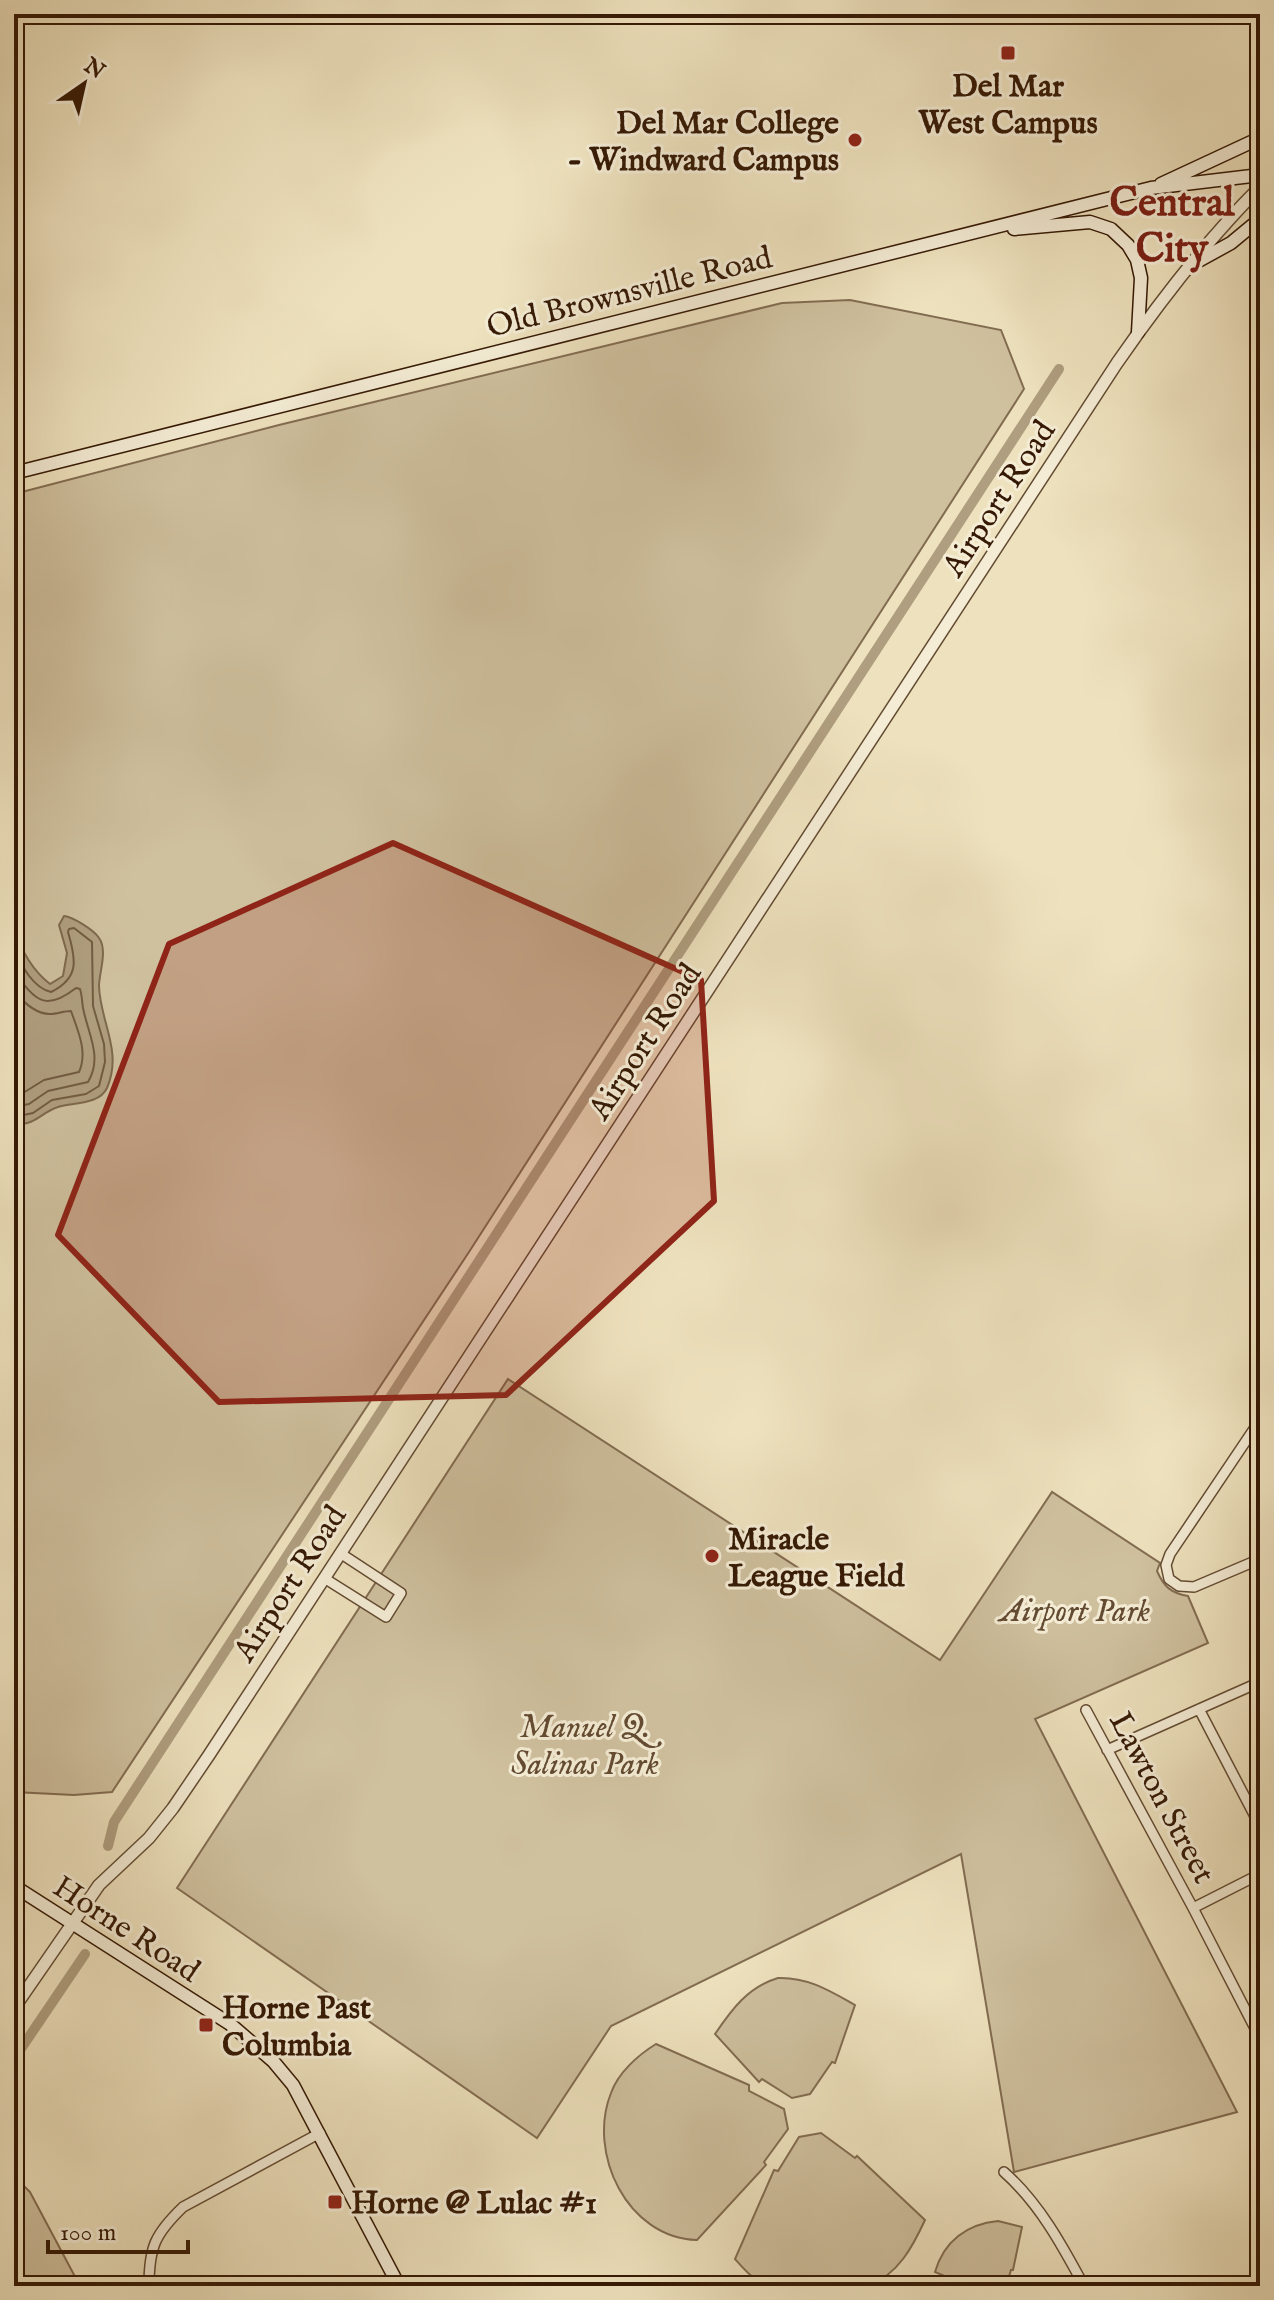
<svg xmlns="http://www.w3.org/2000/svg" width="1274" height="2300" font-family="'IM FELL English',serif">
<rect width="100%" height="100%" fill="#eee2be"/>
<filter id="stains"><feTurbulence type="fractalNoise" baseFrequency=".0025" numOctaves="4"/><feColorMatrix values="0 0 0 0 .2 0 0 0 0 .09 0 0 0 0 .02 0 0 0 .5 -.17"/></filter>
<radialGradient id="worn" r=".72"><stop offset=".6" stop-color="#630" stop-opacity="0"/><stop offset="1" stop-color="#630" stop-opacity=".3"/></radialGradient>
<!-- green -->
<path fill="#cfc09e" stroke="#826c51" stroke-width="2" d="M850 300 1001 330 1024 389 469 1252 112 1792 74 1795 14 1792V494L279 425 782 303Z
M508 1379 940 1660 1052 1492 1160 1563 1157 1571C1164 1587 1171 1593 1188 1596L1208 1643 1035 1719 1237 2112 1014 2172 961 1854 611 2026 537 2138 177 1888Z
M778 1978C808 1977 830 1991 855 2005L835 2063 832 2062 810 2094 792 2098 762 2079 759 2082 715 2034C732 2009 748 1987 778 1978Z
M656 2044 749 2085V2091L784 2109 788 2129 764 2162 766 2165 697 2240C627 2238 587 2153 611 2093 618 2073 638 2055 656 2044Z
M821 2133 855 2158 857 2156 925 2220C913 2246 898 2275 869 2285 863 2287 777 2288 769 2286 756 2283 743 2268 735 2259L774 2170 778 2171 799 2137Z
M14 2176 30 2192 80 2286H14Z
M998 2221 1022 2227 1013 2270H1011L1006 2286H968L935 2272C944 2241 967 2224 998 2221Z"/>
<!-- water -->
<path fill="#af9e7f" stroke="#7e694e" stroke-width="2" d="M64 916C73 917 94 930 99 938 108 950 99 973 99 986 100 1022 123 1051 107 1088 99 1105 73 1102 58 1107 40 1113 38 1124 14 1125V928C21 950 32 970 50 984L63 976 67 953 59 925Z"/>
<g fill="none" stroke-linecap="round" stroke-linejoin="round">
<!-- shore -->
<path stroke="#725c42" stroke-width="2" d="M14 950C22 966 33 988 51 992 80 978 76 959 68 932L69 929 74 928 92 942 93 1006 104 1044 105 1062 99 1086 86 1094 52 1100 33 1113 14 1117
M14 972C35 999 44 1013 76 988L80 989C82 995 82 1002 83 1008 88 1034 103 1057 88 1082L48 1091 29 1104 14 1107
M14 991C23 1002 35 1014 50 1014 57 1014 64 1011 71 1011 78 1031 88 1052 79 1072L44 1080 23 1093 14 1095"/>
<!-- canal -->
<path stroke="#af9e7f" stroke-width="10" d="M108 1846 114 1822 1059 369
M14 2059 85 1954"/>
<defs>
<path id="minor" d="M1260 1420 1170 1554 1166 1565 1169 1579 1179 1586 1194 1587 1260 1559
M324 1578 386 1617 401 1593 340 1553
M1199 1709 1260 1826
M1086 1710 1193 1908 1260 2038
M1107 1750 1260 1682
M1193 1908 1260 1874
M1004 2172C1039 2203 1062 2245 1084 2286
M149 2286C149 2247 155 2234 183 2207L320 2133"/>
<path id="tertiary" d="M14 2008 99 1885 149 1838 173 1808 209 1755 1117 363C1160 301 1207 240 1260 187"/>
<path id="secondary" d="M1161 184 1260 138
M1014 229 1090 222 1111 229 1128 245 1137 260 1141 278 1138 332
M1191 265 1231 243 1260 219
M14 473 1151 188 1260 175
M14 1886 230 2024 273 2061 293 2085 399 2286"/>
</defs>
<!-- minor casing -->
<use href="#minor" stroke="#634b32" stroke-width="12"/>
<!-- tertiary casing -->
<use href="#tertiary" stroke="#634b32" stroke-width="14"/>
<!-- secondary casing -->
<use href="#secondary" stroke="#351904" stroke-width="15"/>
<!-- minor -->
<use href="#minor" stroke="#f4ecd5" stroke-width="9"/>
<!-- tertiary -->
<use href="#tertiary" stroke="#f4ecd5" stroke-width="11"/>
<!-- secondary -->
<use href="#secondary" stroke="#f4ecd5" stroke-width="12"/>
</g>
<!-- marked area -->
<path fill="#8f2418" fill-opacity="0.2" stroke="#8f2418" stroke-width="6" stroke-linejoin="round" d="M393 843 701 980 714 1201 506 1395 219 1402 58 1235 169 944Z"/>
<!-- markers -->
<g fill="#8f2418" stroke="#f4ecd5" stroke-width="3">
<rect x="1000" y="45" width="16" height="16" rx="4"/>
<circle cx="855" cy="140" r="8"/>
<circle cx="712" cy="1556" r="8"/>
<rect x="198" y="2017" width="16" height="16" rx="4"/>
<rect x="327" y="2194" width="16" height="16" rx="4"/>
</g>
<g text-anchor="middle" stroke-width="6" stroke-linejoin="round" paint-order="stroke">
<!-- poi labels -->
<g font-size="32" font-weight="bold" fill="#351904" stroke="#f4ecd5" text-anchor="start">
<text x="1008" y="96" text-anchor="middle">Del Mar<tspan x="1008" dy="37">West Campus</tspan></text>
<text x="839" y="133" text-anchor="end">Del Mar College<tspan x="839" dy="37">- Windward Campus</tspan></text>
<text x="728" y="1549">Miracle<tspan x="728" dy="37">League Field</tspan></text>
<text x="222" y="2018">Horne Past<tspan x="222" dy="37">Columbia</tspan></text>
<text x="351" y="2213">Horne @ Lulac #1</text>
</g>
<!-- street labels -->
<g font-size="32" fill="#351904" stroke="#f4ecd5">
<text transform="translate(629 291) rotate(-14)" y="11">Old Brownsville Road</text>
<text transform="translate(998 498) rotate(-57)" y="11">Airport Road</text>
<text transform="translate(644 1041) rotate(-57)" y="11">Airport Road</text>
<text transform="translate(289 1583) rotate(-57)" y="11">Airport Road</text>
<text transform="translate(1163 1797) rotate(62)" y="11">Lawton Street</text>
<text transform="translate(127 1928) rotate(33)" y="11">Horne Road</text>
</g>
<!-- park labels -->
<g font-size="32" font-style="italic" fill="#634b32" stroke="#f4ecd5">
<text x="1075" y="1621">Airport Park</text>
<text x="585" y="1737">Manuel Q.<tspan x="585" dy="37">Salinas Park</tspan></text>
</g>
<!-- district labels -->
<g font-size="40" font-weight="bold" fill="#7a1f14" stroke="#f4ecd5">
<text x="1172" y="215">Central<tspan x="1172" dy="46">City</tspan></text>
</g>
</g>
<!-- margin -->
<rect width="1274" height="2300" fill="none" stroke="#eee2be" stroke-width="48"/>
<rect x="16" y="16" width="1242" height="2268" fill="none" stroke="#351904" stroke-width="4"/>
<rect x="24" y="24" width="1226" height="2252" fill="none" stroke="#351904" stroke-width="2"/>
<!-- north arrow -->
<g transform="translate(84 84) rotate(34)" stroke="#f4ecd5" stroke-width="6" paint-order="stroke">
<path d="M0-6L14 30L0 20L-14 30Z" fill="#351904"/>
<text y="-12" font-size="22" font-weight="bold" text-anchor="middle" fill="#351904">N</text>
</g>
<!-- scale -->
<path d="M48 2240v12h140v-12" fill="none" stroke="#351904" stroke-width="4"/>
<text x="60" y="2240" font-size="24" fill="#351904" stroke="#f4ecd5" stroke-width="6" paint-order="stroke">100 m</text>
<rect width="100%" height="100%" filter="url(#stains)"/>
<rect width="100%" height="100%" fill="url(#worn)"/>
</svg>
